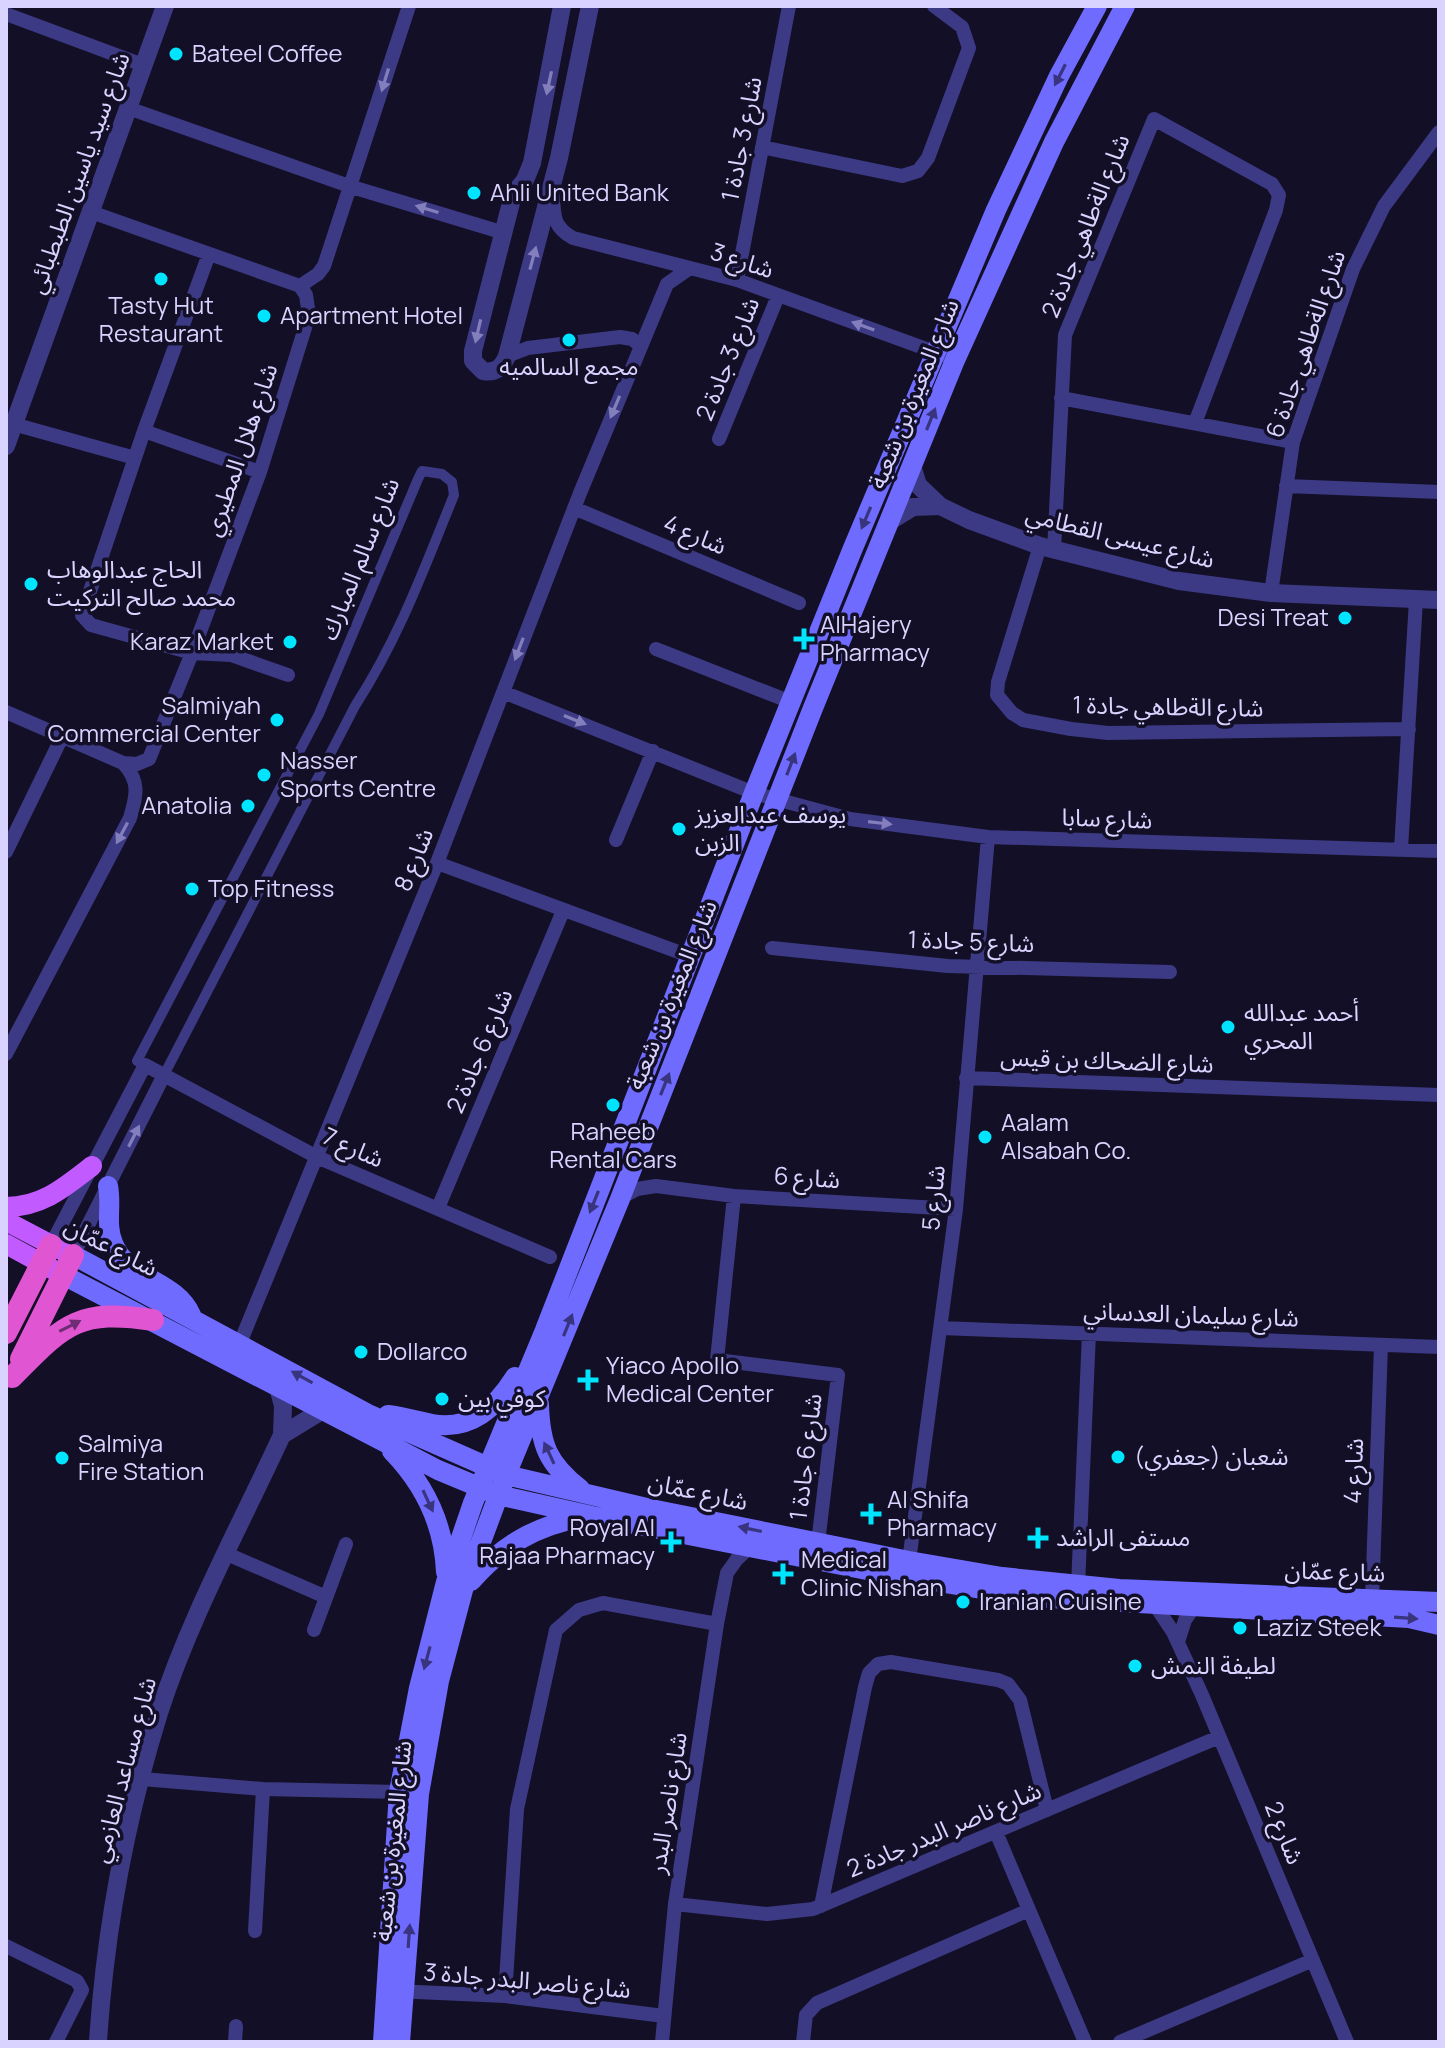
<svg xmlns="http://www.w3.org/2000/svg" width="1445" height="2048" font-family="Manrope,'Noto Sans Arabic',sans-serif">
<rect width="100%" height="100%" fill="#130f26"/>
<g fill="none" stroke-linecap="round" stroke-linejoin="round">
<!-- pedestrian -->
<path stroke="#3d3a85" stroke-width="10" d="M145 1065 137 1061 319 714 418 479 422 471 442 474 452 482 454 495C424 569 399 638 355 706L164 1075"/>
<!-- minor -->
<path stroke="#3d3a85" stroke-width="14" d="M6 14 143 65
M128 108 352 187 501 232
M762 147 902 176 918 171 928 158 969 48 962 27 934 6
M553 197C554 218 554 227 573 238L737 280 943 355
M91 212 300 286
M209 254 144 431 82 615 91 625 192 653 231 655 288 675
M737 280 789 6
M300 286 318 274 324 266 409 6
M507 356 528 348 620 337 632 339 641 346
M1061 398 1293 442
M6 422 135 458
M144 431 260 472
M719 439 778 296
M1286 486 1439 492
M574 508 799 603
M1040 546 998 682 997 695 1012 713 1023 720 1071 729 1108 733 1409 729
M1054 550 1065 335 1154 119 1272 184 1279 195 1276 210 1195 423
M1271 593 1293 442 1353 269 1384 206 1439 132
M656 649 791 702
M503 692 754 793 850 819 988 837 1439 851
M6 712 123 763 137 764 149 759 192 653 260 472 309 315 306 295 300 286
M616 840 653 751
M1401 849 1416 600
M6 852 62 737
M437 863 692 957
M772 948 948 966 1170 972
M6 1054 130 818C137 795 140 781 123 763
M966 1078 1439 1095
M734 1196 717 1360 838 1375 818 1543
M620 1198 637 1189 656 1186 734 1196 956 1209
M438 1208 563 911
M51 1245 145 1065 317 1157 550 1257
M73 1255 164 1075
M941 1328 1439 1347
M240 1343 437 863 580 493 667 284 690 268
M227 1554 326 1597
M909 1561 956 1209 988 837
M1078 1586 1089 1333
M1372 1600 1381 1345
M1155 1605 1173 1632 1202 1695 1347 2042
M314 1630 346 1544
M1178 1642 1185 1620 1194 1607
M142 1779 263 1789 399 1792
M996 1832 1085 2042
M675 1904 767 1914 813 1909 1219 1737
M821 1906 865 1687 869 1673 878 1664 891 1662 998 1680 1008 1684 1020 1700 1047 1810
M255 1931 263 1789
M6 1946 77 1981 82 1990
M395 1991 505 1996 664 2016
M505 1996 517 1809 556 1630 579 1610 603 1603 717 1624
M56 2042 82 1990
M235 2042 236 2026
M662 2042 675 1904 717 1624 727 1573 737 1559 750 1547
M803 2042 806 2015 817 2003 1029 1910
M1120 2042 1313 1960"/>
<!-- tertiary -->
<path stroke="#3d3a85" stroke-width="18" d="M562 6 532 163 525 180 513 195 473 351V361L483 371C496 373 502 368 507 356L559 158 590 6
M6 446 165 6
M912 466 918 485 940 506 969 520 1040 546 1179 581 1271 593 1439 600
M890 521 913 507 940 506
M282 1435 323 1410
M98 2042C105 1932 126 1819 159 1713 190 1617 240 1526 282 1435L283 1406 278 1387"/>
<!-- secondary -->
<path stroke="#6f6bff" stroke-width="20" d="M108 1186C112 1206 105 1224 113 1243 127 1280 175 1279 191 1315
M73 1255 370 1415 506 1475 651 1509 909 1561 1002 1577 1119 1589 1439 1602
M63 1275 438 1470 498 1495 592 1516 877 1572 1031 1597 1409 1618 1439 1625
M539 1404C540 1445 548 1464 580 1489
M388 1415C403 1417 417 1421 432 1424 471 1431 496 1407 515 1377
M392 1451C425 1485 444 1524 446 1572
M471 1581C503 1545 535 1526 583 1517
M383 2042 399 1792 419 1688 446 1582 473 1503 545 1330 754 793 853 548 996 210 1059 76 1097 6
M400 2042 419 1794 439 1681 463 1590 506 1475 620 1199 813 708 955 360 1054 142 1125 6"/>
<!-- primary -->
<path stroke="#c25bff" stroke-width="20" d="M6 1207C42 1207 65 1187 92 1166
M6 1221 63 1251
M6 1244 63 1275"/>
<!-- trunk -->
<path stroke="#e055d1" stroke-width="22" d="M6 1333 51 1245
M21 1359 73 1255
M12 1377C63 1326 76 1308 153 1320"/>
</g>
<!-- one-way arrows -->
<defs><path id="oneway-solid" d="M-6-.8H1V-3.2L6.5 0L1 3.2V.8H-6Z" transform="scale(2)"/></defs>
<g fill="#38347d">
<use href="#oneway-solid" transform="translate(1060 75) rotate(117)"/>
<use href="#oneway-solid" transform="translate(931 419) rotate(-68)"/>
<use href="#oneway-solid" transform="translate(866 518) rotate(113)"/>
<use href="#oneway-solid" transform="translate(791 764) rotate(-69)"/>
<use href="#oneway-solid" transform="translate(665 1084) rotate(-68)"/>
<use href="#oneway-solid" transform="translate(594 1202) rotate(112)"/>
<use href="#oneway-solid" transform="translate(568 1325) rotate(-68)"/>
<use href="#oneway-solid" transform="translate(302 1377) rotate(-151)"/>
<use href="#oneway-solid" transform="translate(549 1453) rotate(-115)"/>
<use href="#oneway-solid" transform="translate(428 1501) rotate(65)"/>
<use href="#oneway-solid" transform="translate(750 1529) rotate(-168)"/>
<use href="#oneway-solid" transform="translate(1406 1618) rotate(4)"/>
<use href="#oneway-solid" transform="translate(427 1658) rotate(105)"/>
<use href="#oneway-solid" transform="translate(409 1936) rotate(-86)"/>
</g>
<g fill="#837fbc">
<use href="#oneway-solid" transform="translate(385 80) rotate(107)"/>
<use href="#oneway-solid" transform="translate(549 83) rotate(102)"/>
<use href="#oneway-solid" transform="translate(427 209) rotate(-163)"/>
<use href="#oneway-solid" transform="translate(533 258) rotate(-75)"/>
<use href="#oneway-solid" transform="translate(863 326) rotate(-160)"/>
<use href="#oneway-solid" transform="translate(478 331) rotate(103)"/>
<use href="#oneway-solid" transform="translate(615 407) rotate(113)"/>
<use href="#oneway-solid" transform="translate(519 649) rotate(111)"/>
<use href="#oneway-solid" transform="translate(575 720) rotate(22)"/>
<use href="#oneway-solid" transform="translate(880 823) rotate(7)"/>
<use href="#oneway-solid" transform="translate(122 833) rotate(118)"/>
<use href="#oneway-solid" transform="translate(134 1136) rotate(-63)"/>
</g>
<use fill="#6f2e73" href="#oneway-solid" transform="translate(70 1326) rotate(-27)"/>
<!-- markers -->
<g fill="#00e5ff" stroke="#130f26" stroke-width="3">
<circle cx="176" cy="54" r="8"/>
<circle cx="474" cy="193" r="8"/>
<circle cx="161" cy="279" r="8"/>
<circle cx="264" cy="316" r="8"/>
<circle cx="569" cy="340" r="8"/>
<circle cx="31" cy="584" r="8"/>
<circle cx="1345" cy="618" r="8"/>
<path d="M800 627h8v8h8v8h-8v8h-8v-8h-8v-8h8z"/>
<circle cx="290" cy="642" r="8"/>
<circle cx="277" cy="720" r="8"/>
<circle cx="264" cy="775" r="8"/>
<circle cx="248" cy="806" r="8"/>
<circle cx="679" cy="829" r="8"/>
<circle cx="192" cy="889" r="8"/>
<circle cx="1228" cy="1027" r="8"/>
<circle cx="613" cy="1105" r="8"/>
<circle cx="985" cy="1137" r="8"/>
<circle cx="361" cy="1352" r="8"/>
<path d="M584 1368h8v8h8v8h-8v8h-8v-8h-8v-8h8z"/>
<circle cx="442" cy="1399" r="8"/>
<circle cx="1118" cy="1457" r="8"/>
<circle cx="62" cy="1458" r="8"/>
<path d="M867 1502h8v8h8v8h-8v8h-8v-8h-8v-8h8z"/>
<path d="M1034 1526h8v8h8v8h-8v8h-8v-8h-8v-8h8z"/>
<path d="M667 1530h8v8h8v8h-8v8h-8v-8h-8v-8h8z"/>
<path d="M779 1562h8v8h8v8h-8v8h-8v-8h-8v-8h8z"/>
<circle cx="963" cy="1602" r="8"/>
<circle cx="1240" cy="1628" r="8"/>
<circle cx="1135" cy="1666" r="8"/>
</g>
<g text-anchor="middle" stroke-width="7" stroke-linejoin="round" paint-order="stroke">
<!-- poi labels -->
<g font-size="24" fill="#d9d4ff" stroke="#130f26" text-anchor="start">
<text x="192" y="62">Bateel Coffee</text>
<text x="490" y="201">Ahli United Bank</text>
<text x="161" y="314" text-anchor="middle">Tasty Hut<tspan x="161" dy="28">Restaurant</tspan></text>
<text x="280" y="324">Apartment Hotel</text>
<text x="569" y="375" text-anchor="middle">مجمع السالميه</text>
<text x="47" y="578">الحاج عبدالوهاب<tspan x="47" dy="28">محمد صالح التركيت</tspan></text>
<text x="1329" y="626" text-anchor="end">Desi Treat</text>
<text x="820" y="633">AlHajery<tspan x="820" dy="28">Pharmacy</tspan></text>
<text x="274" y="650" text-anchor="end">Karaz Market</text>
<text x="261" y="714" text-anchor="end">Salmiyah<tspan x="261" dy="28">Commercial Center</tspan></text>
<text x="280" y="769">Nasser<tspan x="280" dy="28">Sports Centre</tspan></text>
<text x="232" y="814" text-anchor="end">Anatolia</text>
<text x="695" y="823">يوسف عبدالعزيز<tspan x="695" dy="28">الزبن</tspan></text>
<text x="208" y="897">Top Fitness</text>
<text x="1244" y="1021">أحمد عبدالله<tspan x="1244" dy="28">المحري</tspan></text>
<text x="1001" y="1131">Aalam<tspan x="1001" dy="28">Alsabah Co.</tspan></text>
<text x="613" y="1140" text-anchor="middle">Raheeb<tspan x="613" dy="28">Rental Cars</tspan></text>
<text x="377" y="1360">Dollarco</text>
<text x="606" y="1374">Yiaco Apollo<tspan x="606" dy="28">Medical Center</tspan></text>
<text x="458" y="1407">كوفي بين</text>
<text x="78" y="1452">Salmiya<tspan x="78" dy="28">Fire Station</tspan></text>
<text x="1134" y="1465">شعبان (جعفري)</text>
<text x="887" y="1508">Al Shifa<tspan x="887" dy="28">Pharmacy</tspan></text>
<text x="655" y="1536" text-anchor="end">Royal Al<tspan x="655" dy="28">Rajaa Pharmacy</tspan></text>
<text x="1056" y="1546">مستفى الراشد</text>
<text x="801" y="1568">Medical<tspan x="801" dy="28">Clinic Nishan</tspan></text>
<text x="979" y="1610">Iranian Cuisine</text>
<text x="1256" y="1636">Laziz Steek</text>
<text x="1151" y="1674">لطيفة النمش</text>
</g>
<!-- street labels -->
<g font-size="24" fill="#d9d4ff" stroke="#130f26">
<text transform="translate(742 139) rotate(-79)" y="8">شارع 3 جادة 1</text>
<text transform="translate(79 173) rotate(-70)" y="8">شارع سيد ياسين الطبطبائي</text>
<text transform="translate(1086 226) rotate(-68)" y="8">شارع الةطاهي جادة 2</text>
<text transform="translate(742 261) rotate(18)" y="8">شارع 3</text>
<text transform="translate(1306 344) rotate(-71)" y="8">شارع الةطاهي جادة 6</text>
<text transform="translate(728 359) rotate(-68)" y="8">شارع 3 جادة 2</text>
<text transform="translate(914 394) rotate(-68)" y="8">شارع المغيرة بن شعبة</text>
<text transform="translate(241 450) rotate(-71)" y="8">شارع هلال المطيري</text>
<text transform="translate(695 535) rotate(23)" y="8">شارع 4</text>
<text transform="translate(1120 537) rotate(14)" y="8">شارع عيسى القطامي</text>
<text transform="translate(360 559) rotate(-68)" y="8">شارع سالم المبارك</text>
<text transform="translate(1168 707) rotate(1)" y="8">شارع الةطاهي جادة 1</text>
<text transform="translate(1107 819) rotate(2)" y="8">شارع سابا</text>
<text transform="translate(414 860) rotate(-68)" y="8">شارع 8</text>
<text transform="translate(971 942) rotate(2)" y="8">شارع 5 جادة 1</text>
<text transform="translate(672 995) rotate(-68)" y="8">شارع المغيرة بن شعبة</text>
<text transform="translate(480 1051) rotate(-67)" y="8">شارع 6 جادة 2</text>
<text transform="translate(1107 1061) rotate(2)" y="8">شارع الضحاك بن قيس</text>
<text transform="translate(353 1148) rotate(24)" y="8">شارع 7</text>
<text transform="translate(807 1178) rotate(4)" y="8">شارع 6</text>
<text transform="translate(934 1198) rotate(-85)" y="8">شارع 5</text>
<text transform="translate(111 1247) rotate(27)" y="8">شارع عمّان</text>
<text transform="translate(1191 1315) rotate(2)" y="8">شارع سليمان العدساني</text>
<text transform="translate(806 1457) rotate(-83)" y="8">شارع 6 جادة 1</text>
<text transform="translate(1354 1471) rotate(-88)" y="8">شارع 4</text>
<text transform="translate(698 1492) rotate(12)" y="8">شارع عمّان</text>
<text transform="translate(1335 1572) rotate(2)" y="8">شارع عمّان</text>
<text transform="translate(124 1770) rotate(-75)" y="8">شارع مساعد العازمي</text>
<text transform="translate(668 1803) rotate(-81)" y="8">شارع ناصر البدر</text>
<text transform="translate(944 1830) rotate(-23)" y="8">شارع ناصر البدر جادة 2</text>
<text transform="translate(1284 1833) rotate(68)" y="8">شارع 2</text>
<text transform="translate(393 1841) rotate(-84)" y="8">شارع المغيرة بن شعبة</text>
<text transform="translate(527 1981) rotate(5)" y="8">شارع ناصر البدر جادة 3</text>
</g>
</g>
<!-- border -->
<rect width="1445" height="2048" fill="none" stroke="#d9d4ff" stroke-width="16"/>
</svg>
